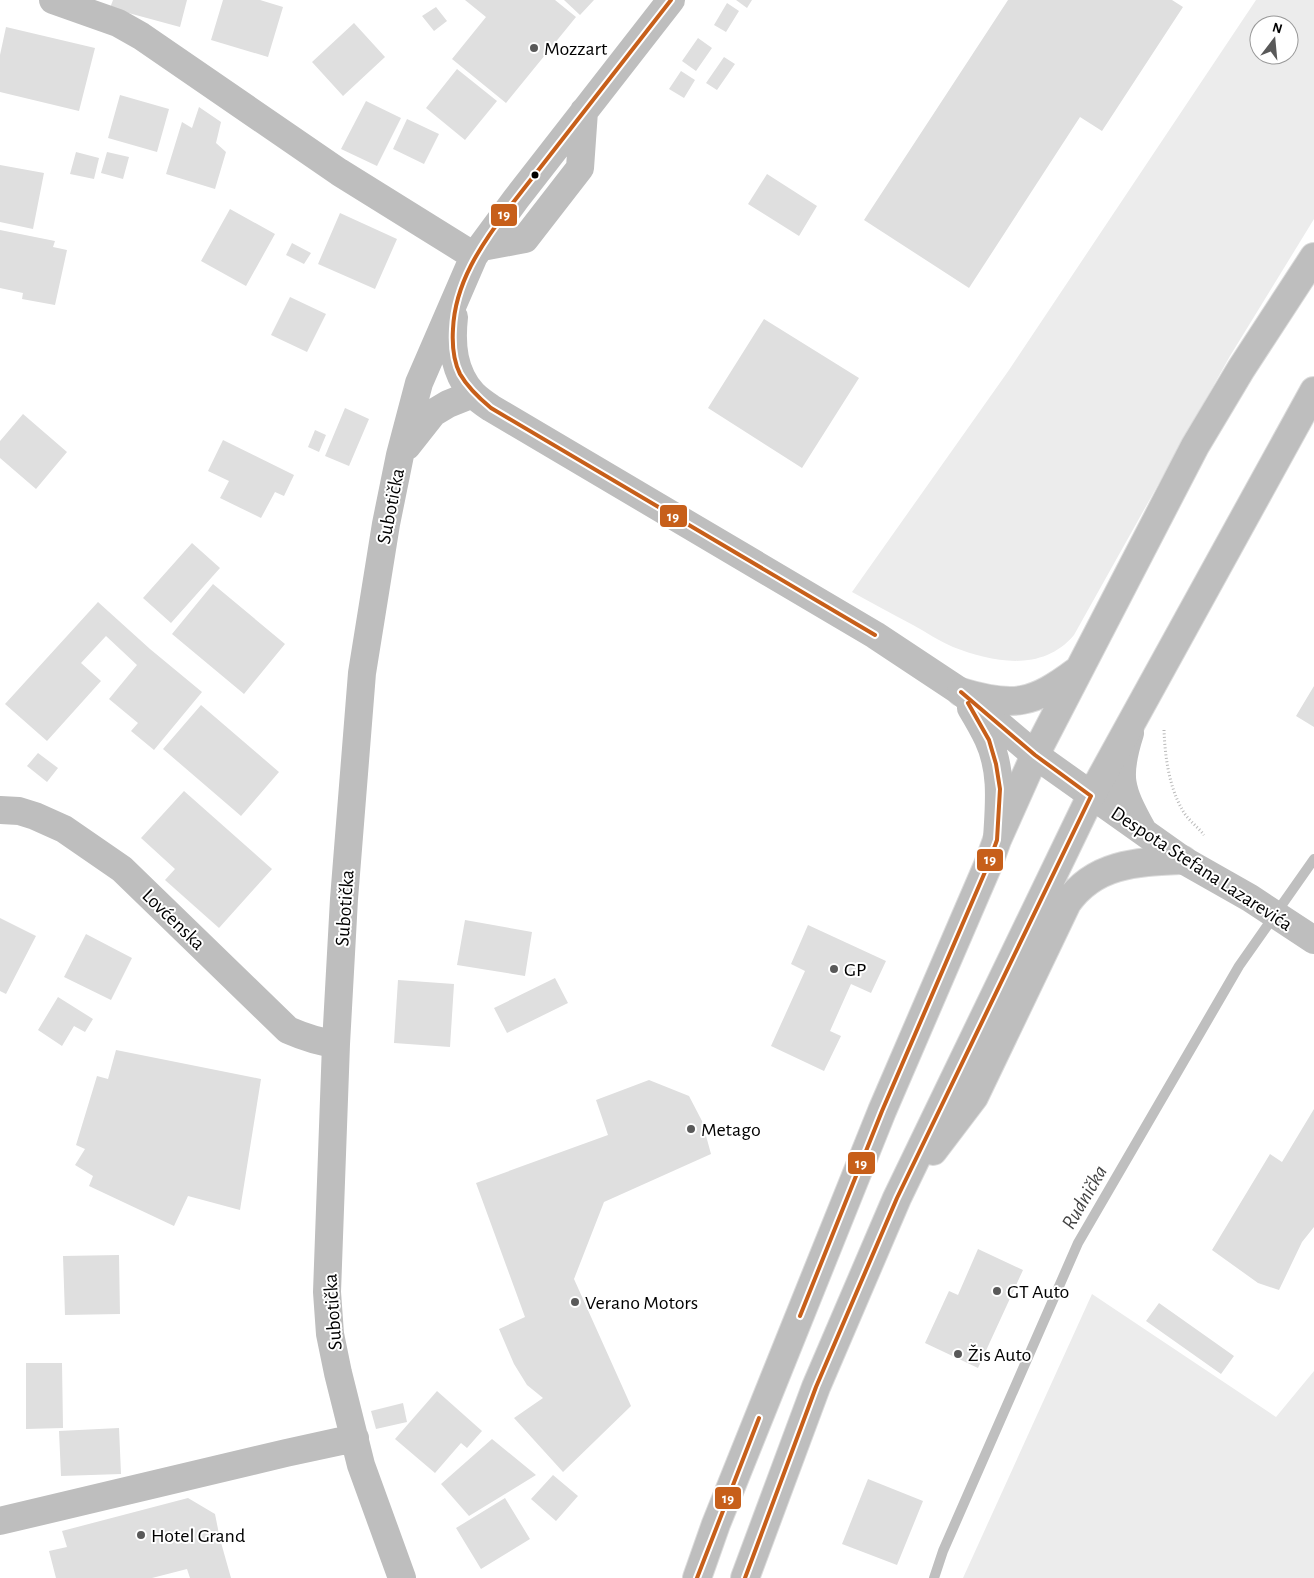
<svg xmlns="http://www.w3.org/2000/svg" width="1314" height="1578" font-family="'Alegreya Sans',sans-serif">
<rect width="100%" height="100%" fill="#fff"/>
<!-- green -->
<path fill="#ececec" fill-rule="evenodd" d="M1256 0H1314V219L1230 356 1074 635C1043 672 994 663 953 647 939 641 926 632 913 625 892 614 872 603 852 592L1009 370ZM1259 25H1289V55H1259Z
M1092 1294 1276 1417 1314 1371V1578H963Z"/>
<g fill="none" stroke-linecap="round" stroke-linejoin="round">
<!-- stream -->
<path stroke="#bfbfbf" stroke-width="10" d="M934 1578 943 1551 1078 1243 1239 966 1314 859"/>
</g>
<!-- building -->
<path fill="#dfdfdf" d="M113 0H187L180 27 110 8Z
M223 0H260L283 7 268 57 211 40Z
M465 0H555L576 17 506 103 452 59 486 17Z
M564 0H594L580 15Z
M736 0H752L747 8Z
M1008 0H1172L1183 7 1102 131 1080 117 969 288 864 220Z
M727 3 739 11 726 32 714 25Z
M436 7 447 21 434 31 422 16Z
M354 23 385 57 343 96 312 62Z
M6 27 95 48 79 111 0 92V55Z
M698 38 712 48 696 71 682 61Z
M724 57 735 64 717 90 706 83Z
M457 69 497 101 465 140 426 108Z
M681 71 695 80 684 98 669 89Z
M120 95 169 109 157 152 108 138Z
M366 101 401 118 377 166 341 149Z
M199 107 221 122 216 143 226 152 215 189 166 174 182 122 192 128Z
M407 119 439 134 424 164 393 149Z
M76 152 99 158 94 179 70 174Z
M107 152 129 157 123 179 101 173Z
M0 165 44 173 33 229 0 222Z
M767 174 817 206 799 236 748 204Z
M230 209 275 234 246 286 201 261Z
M340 213 397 239 375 289 318 264Z
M0 230 55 241 53 247 67 250 55 305 22 299 23 293 0 288Z
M292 243 311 253 304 264 286 255Z
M290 297 326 314 307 352 271 335Z
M764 319 859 378 802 468 708 408Z
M345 408 369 419 349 466 325 456Z
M23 414 67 452 36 489 0 458V441Z
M315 430 326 435 319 452 308 447Z
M223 440 294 475 284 496 275 492 261 518 220 498 229 481 208 471Z
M192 543 220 568 171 623 143 598Z
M213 584 285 644 244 694 172 634Z
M98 602 150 649 202 692 154 750 131 731 138 723 109 699 137 665 106 636 81 663 101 681 47 741 5 704Z
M1314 686V727L1296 716Z
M201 705 279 772 241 816 163 749Z
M38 753 58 768 47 782 27 766Z
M184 791 272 869 219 928 165 880 175 869 141 838Z
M0 918 36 936 6 994 0 991Z
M465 920 532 932 525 976 457 965Z
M808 925 886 961 871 993 851 984 830 1031 841 1036 824 1071 771 1046 805 971 791 964Z
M86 934 132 958 111 1000 64 977Z
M555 978 568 1003 507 1033 494 1008Z
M398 980 454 984 450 1047 394 1043Z
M58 997 93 1019 85 1032 74 1026 62 1046 38 1030Z
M116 1050 261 1079 240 1210 188 1196 174 1226 89 1186 93 1176 75 1165 85 1149 76 1145 97 1076 108 1079Z
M649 1080 689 1096 702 1121 711 1154 604 1202 574 1279 631 1406 563 1472 514 1418 543 1398 527 1385 514 1364 499 1329 525 1317 476 1183 608 1135 596 1100Z
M1314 1109V1227L1302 1242 1279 1290 1258 1283 1212 1250 1270 1154 1282 1162Z
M978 1249 1023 1270 978 1368 925 1343 949 1291 958 1295Z
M119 1255 120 1314 65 1315 63 1256Z
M1159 1303 1234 1356 1221 1374 1146 1321Z
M26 1363H62L63 1428 26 1429Z
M437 1391 482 1431 467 1448 461 1443 435 1473 395 1439Z
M403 1403 407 1422 376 1429 371 1411Z
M119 1428 121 1474 61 1476 59 1431Z
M492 1439 536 1475 469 1516 441 1484Z
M553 1475 578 1496 556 1521 531 1499Z
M868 1479 923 1501 897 1565 842 1544Z
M188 1498 215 1514 220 1539 231 1578H190L187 1569 152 1578H56L49 1551 67 1547 62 1531Z
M505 1498 530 1539 481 1569 456 1528Z"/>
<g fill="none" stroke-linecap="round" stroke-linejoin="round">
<defs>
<path id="major" d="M961 692C1014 708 1033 704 1077 671
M933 1151 974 1097 1067 903C1095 863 1137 862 1183 860
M697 1578 716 1524 882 1111 988 865 997 840 1035 755 1195 446 1241 369 1314 257
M745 1578 816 1387 897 1198 1091 796 1314 391"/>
</defs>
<!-- major casing -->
<use href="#major" stroke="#dbdbdb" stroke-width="30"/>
<!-- path -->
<path stroke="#b9b9b9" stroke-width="3" stroke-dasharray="1 2.5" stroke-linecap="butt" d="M1164 730C1165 757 1169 787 1183 811 1188 820 1198 827 1204 835"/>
<!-- minor -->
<path stroke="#bebebe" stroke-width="28" d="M53 0 118 23 141 36 339 172 474 256
M482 247 525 239 580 168 584 111
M454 317C451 344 453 372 473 394 478 399 485 404 491 408L875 635 961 692 1035 755 1183 860 1250 898 1314 940
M407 446 433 413 448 404 473 394
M971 708C977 718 983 728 988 739 1003 771 999 805 997 839
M1130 733C1116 777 1120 789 1142 829
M0 810 19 811 35 816 64 829 122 869 288 1030C304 1037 318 1042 336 1044
M0 1521 286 1453 355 1438
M402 1578 361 1465 338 1373 330 1334 327 1292 336 1044 344 899 362 673 386 524 400 455 419 383 474 256 516 199 671 0"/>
<!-- major -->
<use href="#major" stroke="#bebebe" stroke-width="28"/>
<defs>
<path id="bus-1" d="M671 0 508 209C481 245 455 283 453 329 452 345 453 360 460 374 468 388 479 398 491 408L875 635
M800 1316 882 1111 988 865 997 840 1000 789 996 764 989 740 968 703
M697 1578 759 1418
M745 1578 816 1387 897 1198 1091 796 1035 755 961 692"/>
</defs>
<!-- bus-1 casing -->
<use href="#bus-1" stroke="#fff" stroke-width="8"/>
<!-- bus-1 -->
<use href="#bus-1" stroke="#c75f1a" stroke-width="4"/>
</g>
<!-- markers -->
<g fill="#595959" stroke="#fff" stroke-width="2">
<circle cx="534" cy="48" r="5"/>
<circle cx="834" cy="969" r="5"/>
<circle cx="691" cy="1129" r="5"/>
<circle cx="997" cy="1291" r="5"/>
<circle cx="575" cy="1302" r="5"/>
<circle cx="958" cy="1354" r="5"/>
<circle cx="141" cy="1535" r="5"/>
</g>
<circle fill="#000" stroke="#fff" stroke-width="2" cx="535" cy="175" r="4.5"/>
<g text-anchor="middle" stroke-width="4" stroke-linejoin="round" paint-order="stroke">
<!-- poi labels -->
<g font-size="20" fill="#000" stroke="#fff" text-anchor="start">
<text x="544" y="55">Mozzart</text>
<text x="844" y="976">GP</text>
<text x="701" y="1136">Metago</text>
<text x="1007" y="1298">GT Auto</text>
<text x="585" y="1309">Verano Motors</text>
<text x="968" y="1361">Žis Auto</text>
<text x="151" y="1542">Hotel Grand</text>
</g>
<!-- street labels -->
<g font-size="20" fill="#000" stroke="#fff">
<text transform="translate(390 506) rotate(-79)" y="7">Subotička</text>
<text transform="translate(1202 868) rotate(33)" y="7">Despota Stefana Lazarevića</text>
<text transform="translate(344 908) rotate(-86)" y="7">Subotička</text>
<text transform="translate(174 919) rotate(44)" y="7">Lovćenska</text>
<text transform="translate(332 1312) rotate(-94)" y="7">Subotička</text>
</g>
<!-- water labels -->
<g font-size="21" font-style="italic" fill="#444" stroke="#fff">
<text transform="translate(1084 1197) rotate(-60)" y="7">Rudnička</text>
</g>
</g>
<g stroke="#fff" stroke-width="2">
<rect x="490" y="203" width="28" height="24" rx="5" fill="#c75f1a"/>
<rect x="659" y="504" width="29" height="24" rx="5" fill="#c75f1a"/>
<rect x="976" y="848" width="28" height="24" rx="5" fill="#c75f1a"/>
<rect x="847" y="1151" width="29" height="24" rx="5" fill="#c75f1a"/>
<rect x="714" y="1486" width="28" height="24" rx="5" fill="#c75f1a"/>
</g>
<g font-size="14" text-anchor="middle" font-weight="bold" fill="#fff">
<text x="504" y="219">19</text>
<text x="673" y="521">19</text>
<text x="990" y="864">19</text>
<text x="861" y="1168">19</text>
<text x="728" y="1503">19</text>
</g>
<!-- north arrow -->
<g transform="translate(1274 40) rotate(16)"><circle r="24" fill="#ffffff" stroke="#999999"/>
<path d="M0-4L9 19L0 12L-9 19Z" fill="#595959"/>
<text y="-8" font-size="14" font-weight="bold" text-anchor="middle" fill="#000000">N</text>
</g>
</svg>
